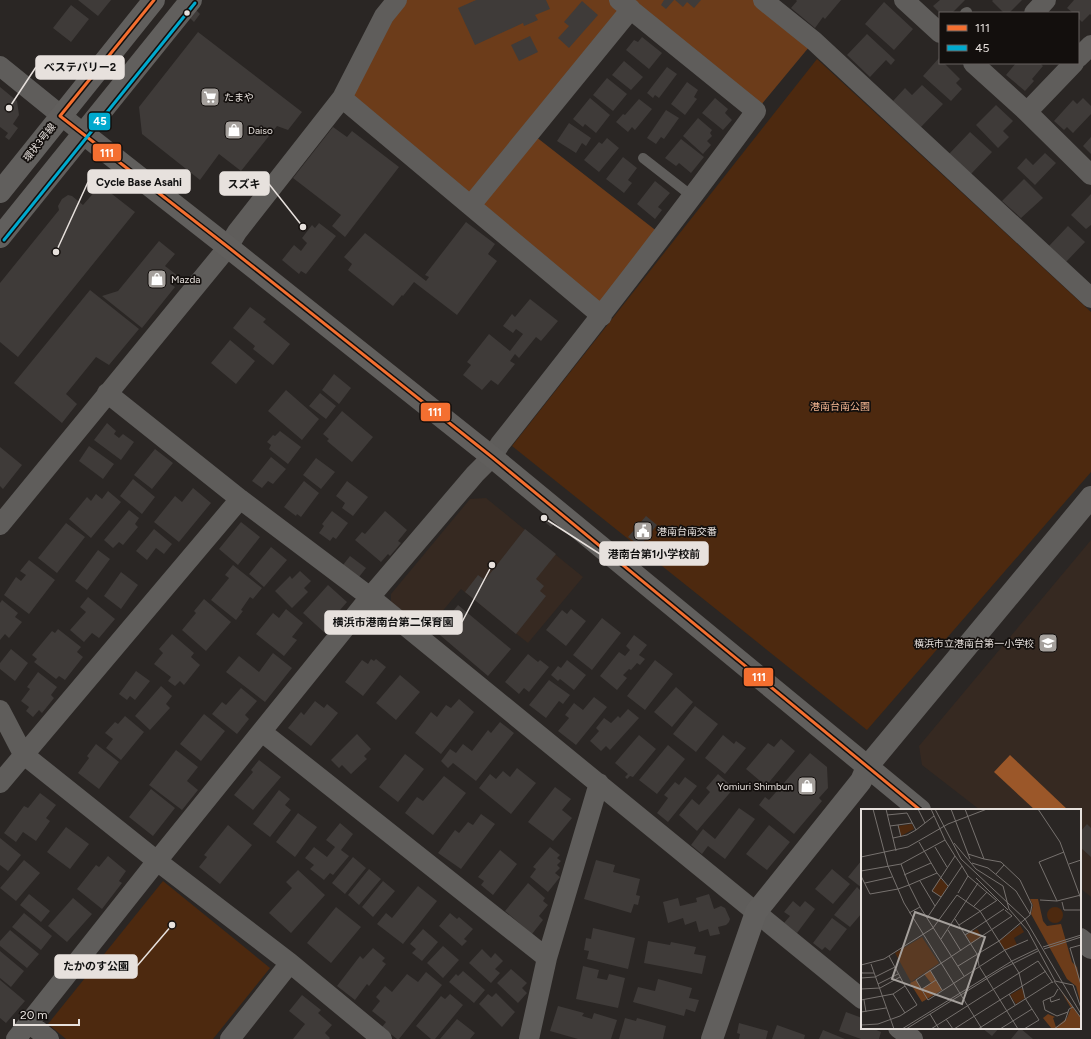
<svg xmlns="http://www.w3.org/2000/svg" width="1091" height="1039" font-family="Figtree,'Noto Sans JP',sans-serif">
<rect width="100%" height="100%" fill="#2a2624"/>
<!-- built -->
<path fill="#362921" d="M486 498 583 577 528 643 461 589 425 632 391 604V594L470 499Z
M1091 540V897L1080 888V810H980L922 765 919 746Z"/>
<!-- green -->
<path fill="#4d290f" d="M817 59 1091 312V472L867 730 512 446Z
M163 881 270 968 213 1039H66L48 1024Z"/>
<!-- forest -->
<path fill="#6c3c1a" d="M397 0H763L814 41 756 111 631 10 531 133 663 236 602 316 342 98Z"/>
<!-- water -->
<path fill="#9b5729" d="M1010 755 1068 810H1035L994 772Z"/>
<!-- building -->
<path fill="#3f3b39" d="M78 0H111L98 16Z
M476 0H546L550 9 535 15 538 20 524 26 523 23 475 45 458 8Z
M664 0H674L666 9 661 5Z
M675 0H701L694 8 687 2 683 7Z
M796 0H841L825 19 823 17 815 28 791 8 797 1Z
M940 0H965L952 13H940L933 6Z
M993 0H1022L1009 13H1004L992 1Z
M1074 0H1091V15L1090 14 1082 22 1078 18V13H1073L1067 8Z
M582 1 598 15 569 48 558 38 569 26 564 22Z
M884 2 913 29 894 50 865 24Z
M71 5 89 19 71 42 53 28Z
M196 10 200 14 194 22 190 18Z
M198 32 302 112 288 130 277 126 241 171 219 154 200 180 142 134 139 107Z
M867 34 895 60 891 65 886 60 870 77 847 55Z
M530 36 538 52 519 61 511 45Z
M642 37 662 53 649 69 626 50 634 40 638 42Z
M939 58 940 63H944L960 79 956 83 962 89 951 101 923 76Z
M624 61 643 77 631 90 612 75Z
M1016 63H1040L1043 66 1032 79 1034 81 1025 91 1006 75Z
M667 67 677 74 659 98 655 95 653 98 647 93Z
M607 78 627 94 613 111 593 95Z
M687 82 698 90 694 97 697 99 685 115 671 104Z
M922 85 943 104 921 127 893 101 905 88 912 95Z
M0 87 17 101 19 115 13 124 18 128 9 140 5 137 8 133 0 127Z
M590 98 610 115 596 133 585 124 583 127 573 119Z
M715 98 728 109 725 113 732 120 723 130 702 113Z
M1083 98 1091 106V114L1073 133 1067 127 1064 130 1054 121 1073 100 1077 104Z
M639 99 652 109 635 130 632 127 628 132 616 122 623 114 625 115Z
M996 105 1013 121 1003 131 1009 137 998 148 976 125Z
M666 110 679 118 664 139 661 137 656 144 647 138Z
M698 118 712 130 710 133 712 136 707 141 711 145 703 154 683 136Z
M569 123 591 138 586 146 582 143 576 153 557 141Z
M333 127 347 137 352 131 399 167 345 237 332 226 341 215 293 178Z
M970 132 992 152 971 174 949 154Z
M1091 137V154L1083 146Z
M607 138 619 148 599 172 584 160 599 142 602 144Z
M681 139 704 157 691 173 679 163 676 166 665 158Z
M1045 153 1056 163 1035 185 1017 168 1026 158 1033 165Z
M623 157 637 168 628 180 632 183 624 193 606 179Z
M1024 179 1043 198 1021 218 1002 201Z
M655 181 670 193 658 207 662 210 655 219 637 204Z
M103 187 135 212 18 357 0 342V283L59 210 58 206 62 199 68 195 72 196 83 205 97 189Z
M1091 194V225L1086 229 1071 215Z
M466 222 495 244 488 254 497 261 457 315 414 282 403 296 402 295 393 306 348 270 352 264 344 257 365 233 426 281 429 277 425 275Z
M319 223 336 236 306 274 301 271 299 274 282 260 294 245 301 251 307 243 302 238 312 225 315 228Z
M1068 226 1085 242 1066 262 1049 246Z
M159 241 175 254 165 266 178 276 172 285 175 287 142 328 102 296 118 291Z
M90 290 139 329 109 365 96 357 66 394 77 404 62 423 14 383Z
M530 299 558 321 541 341 536 337 519 358 515 354 510 361 515 364 498 385 491 380 482 390 463 375 471 365 467 362 489 334 510 351 523 334 516 329 513 333 503 326 512 314 515 317Z
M250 307 266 319 263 322 290 344 273 365 253 349 255 346 233 328Z
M230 340 255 361 236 384 211 363Z
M334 374 351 388 339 404 322 390Z
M286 390 319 419 302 440 268 411Z
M320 393 336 406 326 419 309 406Z
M342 411 373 437 352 462 327 441 329 439 323 434Z
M107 423 116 431 114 434 119 438 123 434 134 442 121 460 94 440Z
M280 431 301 447 288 464 269 449 271 445 267 442 273 435 275 436Z
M89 446 114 464 103 479 79 461Z
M0 447 22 465 3 489 0 486Z
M155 449 173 463 152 489 134 475Z
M271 457 286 469 273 484 268 481 262 488 252 481Z
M316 458 335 472 321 489 303 475Z
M133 479 155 497 142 514 120 496Z
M304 481 319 493 301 517 297 514 296 516 284 507Z
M347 481 368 497 353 516 342 508 345 503 336 496Z
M193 488 211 503 179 542 154 522 175 496 182 502Z
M108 491 121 502 91 538 69 519 87 497 91 501 96 494 102 499Z
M129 510 139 518 135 524 138 527 123 545 119 542 113 548 104 540Z
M332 511 348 523 336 539 333 537 330 541 319 533 324 526 322 524Z
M385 511 407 530 398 541 401 543 390 556 388 554 381 562 355 540 362 532 365 534Z
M544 515 554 524 551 527 541 519Z
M646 516 657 525 640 546 628 537Z
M241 522 260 537 238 565 219 549Z
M66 523 85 537 57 573 38 558Z
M154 529 172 544 164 554 156 548 147 560 136 551Z
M525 529 556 554 536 579 544 586 540 591 546 596 516 634 465 592 478 575 485 580Z
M271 547 287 560 264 587 249 574Z
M98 550 110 559 87 590 75 581Z
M350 556 366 568 359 577 343 565Z
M29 560 55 580 29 614 4 595 16 577 21 581 26 575 20 571Z
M233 565 262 588 253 599 250 597 241 610 243 611 236 620 211 600 229 578 225 575Z
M300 571 311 581 304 588 308 592 292 608 275 591 290 576 292 579Z
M121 572 138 585 121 609 104 596Z
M328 585 347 602 333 618 337 622 326 634 303 613Z
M88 597 115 619 99 638 92 633 84 642 70 630 86 612 80 607Z
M204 599 231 622 206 651 182 630 196 613 194 611Z
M2 600 18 613 15 617 22 622 9 638 5 634 0 640V603Z
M458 605 511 649 488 676 434 630 448 613 450 615Z
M286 609 303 623 292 637 297 640 284 656 256 634 273 613 279 618Z
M571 609 586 621 566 646 546 630 562 610 567 614Z
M602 618 621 633 592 670 573 655Z
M58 629 81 647 77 652 83 657 65 680 59 676 56 679 34 662 37 659 32 655 52 631 55 633Z
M172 634 194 653 191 657 200 665 184 685 180 681 175 686 168 681 171 677 154 664 163 653 159 649Z
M634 635 647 645 639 655 645 659 640 665 637 663 631 670 629 669 623 675 627 678 617 690 600 676 619 652 625 656 630 650 626 646Z
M11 649 28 663 15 681 0 669V663Z
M273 653 292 668 265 702 226 672 239 656 259 672Z
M528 654 538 662 540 660 549 667 529 692 524 688 519 694 505 682Z
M371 659 374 661 376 659 386 667 363 696 345 682 362 660 368 664Z
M567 660 586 675 574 690 560 679 558 681 551 675 558 666 561 668Z
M655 660 673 674 645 710 627 696Z
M136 671 150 681 135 700 130 696 127 700 119 694Z
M38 672 57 687 51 695 54 698 42 713 39 710 33 717 26 711 29 707 21 701 30 689 27 687Z
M400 675 420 692 396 720 376 703Z
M549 680 570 695 563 704 559 701 546 718 529 705Z
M161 686 172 696 166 704 170 708 150 730 135 716Z
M676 687 693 702 672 727 654 712Z
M241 688 257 701 245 715 249 719 237 734 212 714 222 702 226 705Z
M594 697 607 707 576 745 558 731 569 718 565 715 574 703 583 710Z
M459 699 474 712 441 754 415 733 431 712 437 717 446 705 451 708Z
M315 701 324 708 327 704 338 713 311 746 288 728 301 712 304 715Z
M695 706 718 724 696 752 673 734Z
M628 709 639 718 610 750 606 746 601 751 590 741 599 731 596 728 604 718 611 723 618 716 620 718Z
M204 714 225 731 201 761 180 744Z
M125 716 144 732 121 760 106 748 113 739 105 733 115 722 118 724Z
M500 722 514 733 476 781 453 763 448 768 441 761 450 749 456 753 463 744 472 751 488 730 491 733Z
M357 734 371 749 364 756 367 759 351 774 342 765 339 768 331 760Z
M639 735 656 749 633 777 630 776 627 779 625 777 628 774 615 763Z
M723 735 734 744 736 741 746 748 725 774 705 758Z
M781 739 795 751 766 786 746 769 768 743 774 747Z
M96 744 119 762 99 789 78 773 89 758 87 756Z
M668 745 685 759 657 794 639 780Z
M176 750 198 767 187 781 198 790 182 810 149 785Z
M810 753 827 767 828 788 819 798 822 801 794 834 759 805 765 797 769 800Z
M405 754 424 769 398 802 379 787Z
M259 760 281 777 253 810 234 795 253 772 251 770Z
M517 768 536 783 511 814 479 788 490 774 496 779 503 771 510 777Z
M718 774 734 788 697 831 679 815 692 799 699 805 710 792 706 788Z
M444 776 466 793 433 835 405 813 417 797 423 801Z
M685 777 697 786 668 822 657 813 668 798 664 795 675 782 679 785Z
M555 787 571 799 562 810 572 818 553 841 528 822Z
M151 789 175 808 153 836 129 817Z
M279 790 290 799 285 805 291 810 270 837 253 824Z
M40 793 56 805 46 818 50 821 36 841 23 832 16 842 4 833 24 806 28 808Z
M739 808 755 819 725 859 708 846 702 854 691 845 703 829 715 839Z
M298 813 317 827 295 857 276 842Z
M481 814 495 824 461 869 438 853 455 830 459 833 468 822 473 825Z
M340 823 353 834 341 850 349 856 333 875 330 873 324 880 310 869 314 865 305 858 314 847 327 857 335 847 326 840Z
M1087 824 1091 828V857L1080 847V832Z
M228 825 252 845 220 884 199 867 207 857 204 855Z
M769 825 790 842 767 870 746 854Z
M66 827 89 844 70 869 47 852Z
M0 838 21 855 8 871 0 865Z
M550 847 560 855 557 858 561 861 557 865 560 868 555 873 560 877 548 892 530 877 536 869 533 867Z
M500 850 517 864 493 895 481 885 484 881 478 877Z
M108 856 126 871 119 881 122 883 102 909 77 889 96 865 99 867Z
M353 857 366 868 345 894 332 883Z
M24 860 40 873 16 901 0 888Z
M596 860 615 865 613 872 640 879 636 895 640 896 638 905 634 904 631 913 584 899Z
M862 860V888L848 877Z
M369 869 381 879 359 905 348 895Z
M832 869 850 884 833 904 815 889Z
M298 870 325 895 291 933 269 913 292 888 286 882Z
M383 881 395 891 373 917 362 907Z
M528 883 545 898 543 901 548 905 539 916 543 920 532 934 505 911Z
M418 886 437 901 403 944 377 924 386 913 392 918Z
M857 887 862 892V913L850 927 834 915Z
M29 894 50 911 41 922 20 905Z
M709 894 714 909 721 906 725 908 730 919 729 922 726 925 718 927 720 934 710 936 708 929 699 932 696 921 685 925 683 918 668 923 663 902 678 898 680 906 697 902 696 898Z
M73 898 92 914 67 942 48 926Z
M793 901 800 907 805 901 815 909 797 933 784 923 790 916 784 912Z
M336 907 361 927 331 963 307 943Z
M24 913 52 936 41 950 12 927Z
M450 913 457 919 459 917 473 929 464 939 467 941 462 946 439 926Z
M832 918 847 929 830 951 825 947 822 950 813 943Z
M593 928 635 938 628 969 587 959 589 951 584 950 586 938 591 939Z
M423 929 438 942 422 961 412 953 416 949 410 944Z
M10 930 39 954 27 968 0 946V941Z
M648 941 670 945 671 942 696 947 694 954 706 956 702 974 644 963Z
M443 946 459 960 443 978 427 963Z
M373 948 385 958 382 961 386 964 369 986 367 984 355 1000 337 986 360 956 363 959Z
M482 949 491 958 495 953 503 961 495 969 500 973 491 983 469 963Z
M0 951 24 971 11 987 0 978Z
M583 966 599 970 597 978 607 980 609 974 625 978 618 1008 576 999Z
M511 969 527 983 522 988 527 993 518 1003 497 983Z
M463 971 485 990 474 1003 449 982 456 974 458 976Z
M426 972 442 985 399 1039H397L382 1027 386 1022 372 1011 380 1001 376 997 385 986 392 992 407 974 418 982Z
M658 979 692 988 689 998 699 1000 695 1012 686 1009 684 1016 633 1002 638 987 655 991Z
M0 980 25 1001 6 1023 0 1018Z
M496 993 515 1012 502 1027 479 1004 488 994 492 997Z
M450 994 463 1005 435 1039H431L416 1026 441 996 445 999Z
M302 995 321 1010 318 1013 332 1025 325 1033 330 1038 329 1039H293L305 1024 289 1011Z
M558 1006 584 1013 582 1016 592 1019 594 1013 617 1020 611 1039H578L550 1031Z
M846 1012 862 1018V1028H872L881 1032 879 1039H861L839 1031Z
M625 1018 636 1021 637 1018 666 1026 663 1039H619Z
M457 1019 475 1033 470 1039H440Z
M739 1023 768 1031 766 1039H739L740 1034 737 1033Z
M777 1025 805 1035 804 1039H772Z
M982 1028H999L992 1036Z
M1020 1028 1033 1039H1011Z
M823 1030 845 1039H819Z"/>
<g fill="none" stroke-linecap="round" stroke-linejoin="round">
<!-- lane -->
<path stroke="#5f5d5b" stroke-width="10" d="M965 13 967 12
M643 158 693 197"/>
<!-- street -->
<path stroke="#5f5d5b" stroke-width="20" d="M763 0 814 41 1091 298
M904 0 940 33
M1034 13 1046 0
M1078 58 1091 45
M973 63 1027 112 1091 175
M0 66 84 134
M342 98 602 316
M1027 112 1074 63
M471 205 631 9
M107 393 240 499 370 597 862 999
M0 525 228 247 237 232 342 98 384 16 397 0
M0 710 23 754 157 861 290 963 382 1039
M262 732 547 958
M0 783 240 499
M29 1023 49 1039
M898 1028 913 1039
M16 1039 157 861 370 597 475 474 492 457 500 444C587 334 673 224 756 111L619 0
M230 1039 290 963
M529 1039 547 958 599 783"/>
<!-- secondary -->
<path stroke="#615f5d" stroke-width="22" d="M84 134 228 247 492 457 920 810
M0 192 154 0
M0 237 191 0
M1080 939 1091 948
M712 1039 756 912 861 781 867 767 1091 497"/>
<defs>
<path id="bus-1" d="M154 0 60 116 228 247 492 457 920 810"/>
<path id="bus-2" d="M4 240 195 3"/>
</defs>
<!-- bus-1 casing -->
<use href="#bus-1" stroke="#130f0d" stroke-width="6"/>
<!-- bus-2 casing -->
<use href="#bus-2" stroke="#130f0d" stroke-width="6"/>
<!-- bus-1 -->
<use href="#bus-1" stroke="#f46f30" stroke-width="3"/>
<!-- bus-2 -->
<use href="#bus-2" stroke="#00a9ce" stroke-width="3"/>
</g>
<!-- icons -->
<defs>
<symbol id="supermarket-square" viewBox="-11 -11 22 22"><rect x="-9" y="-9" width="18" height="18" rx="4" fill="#a5a09c" stroke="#130f0d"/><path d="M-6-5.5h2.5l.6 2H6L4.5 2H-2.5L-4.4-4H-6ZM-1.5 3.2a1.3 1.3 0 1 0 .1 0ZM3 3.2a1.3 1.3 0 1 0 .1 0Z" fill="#fff"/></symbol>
<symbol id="shop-square" viewBox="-11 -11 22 22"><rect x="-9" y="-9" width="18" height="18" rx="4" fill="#a5a09c" stroke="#130f0d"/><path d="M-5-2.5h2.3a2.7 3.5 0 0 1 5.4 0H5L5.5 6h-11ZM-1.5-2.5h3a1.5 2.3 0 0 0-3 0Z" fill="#fff"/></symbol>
<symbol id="civic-square" viewBox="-11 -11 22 22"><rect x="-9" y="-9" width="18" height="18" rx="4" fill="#a5a09c" stroke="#130f0d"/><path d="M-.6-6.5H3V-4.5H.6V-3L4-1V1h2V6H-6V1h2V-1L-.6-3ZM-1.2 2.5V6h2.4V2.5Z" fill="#fff"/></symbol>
<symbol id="school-square" viewBox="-11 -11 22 22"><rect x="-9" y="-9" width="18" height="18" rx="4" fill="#a5a09c" stroke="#130f0d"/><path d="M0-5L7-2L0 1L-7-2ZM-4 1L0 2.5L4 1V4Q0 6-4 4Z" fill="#fff"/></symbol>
</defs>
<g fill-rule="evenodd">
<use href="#supermarket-square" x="199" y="86" width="22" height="22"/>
<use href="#shop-square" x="223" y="119" width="22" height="22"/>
<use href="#shop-square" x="146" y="268" width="22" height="22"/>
<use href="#civic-square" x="632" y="520" width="22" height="22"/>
<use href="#school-square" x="1037" y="632" width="22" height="22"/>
<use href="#shop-square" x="796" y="775" width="22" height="22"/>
</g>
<!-- markers -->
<circle fill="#e7e1dd" stroke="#130f0d" stroke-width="1.5" cx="187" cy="13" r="3.5"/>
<g text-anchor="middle" stroke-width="3.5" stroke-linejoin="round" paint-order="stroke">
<!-- poi labels -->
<g font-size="10" fill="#e7e1dd" stroke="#130f0d" text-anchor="start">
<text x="224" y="101">たまや</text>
<text x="248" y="134">Daiso</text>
<text x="171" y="283">Mazda</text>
<text x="657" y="535">港南台南交番</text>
<text x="1034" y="647" text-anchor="end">横浜市立港南台第一小学校</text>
<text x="793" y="790" text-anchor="end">Yomiuri Shimbun</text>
</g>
<!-- street labels -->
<g font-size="10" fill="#e7e1dd" stroke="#130f0d">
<text transform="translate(39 142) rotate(-52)" y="4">環状3号線</text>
</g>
<!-- park labels -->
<g font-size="10" fill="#f4b792" stroke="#130f0d">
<text x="840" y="410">港南台南公園</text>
</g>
</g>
<!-- overview -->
<g transform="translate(861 809)">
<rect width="220" height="220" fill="#2a2624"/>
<path d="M51 15 53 20 40 27 37 17ZM79 69 87 77 80 88 71 82ZM186 106a8 8 0 1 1 16 0a8 8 0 1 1-16 0ZM159 116 163 123 153 129 156 136 144 141 138 132ZM116 120 121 128 110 134 105 126ZM61 128 78 154 50 173 34 144ZM161 179 164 189 155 195 149 186Z" fill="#4d290f"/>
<path d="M169 90H177L182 112 186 117 200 115 211 153 216 158 220 177 219 192 215 177 206 170 170 105 172 96ZM69 161 81 181 61 193 49 174 55 171 61 180 70 174 63 165ZM200 182 220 209V220H191L182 209 187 205 194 208 192 209 195 218 206 209 210 199Z" fill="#6c3c1a"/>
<path fill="none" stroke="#76716e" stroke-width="1" d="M12 0 27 57 43 94 121 220M25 0 35 42M57 0 64 14M70 0 84 31M74 0 100 50 164 110 220 205M90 0 109 50M104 0 123 50 107 45M177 0 199 33 220 90M26 6 46 4 55 21 46 26 32 29M37 16 40 28M29 17 51 14M55 21 73 7M58 33 76 64M93 34 115 60 142 77 148 100 167 122 194 172 212 176 220 199M74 38 86 58M203 43 178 53 196 92 220 86M94 47 101 57M0 48 47 38 87 15 126 0M111 54 127 59 155 82 169 105M208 55 220 51M0 62 40 55 84 31 94 47 71 82 80 88M135 65 143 56M43 66 70 54M0 67 9 85 37 80 48 76 40 55M115 69 147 101M59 72 74 97M4 74 31 68M87 77 76 64 48 76 59 98 103 167M97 84 107 67M179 91 196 92M201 93 203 101H220M113 97 126 83M144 101 151 107 55 171 67 191 144 141 167 131M48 104 59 98M66 109 101 57 107 67 136 92M94 110 116 145 118 157 157 220M98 116 135 92M87 121 100 142M104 126 143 100M80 130 117 74M220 136 209 139 220 176M182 138 220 126M183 140 220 128M28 147 44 177 32 185 44 204M10 155 33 220M0 156 23 150 72 119 96 86 119 102 158 164 164 189 178 211 163 220M97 157 138 132 169 106 171 96 159 71 140 53 123 50M0 161 1 164H13M69 161 81 181M0 169 14 168 34 158M193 172 220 209M17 175 37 165M0 180 19 179 39 168M61 180 75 171M197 180 193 187 182 192 184 201 196 207 207 203M148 185 154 196M189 189 190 193 199 190M0 191 32 185M3 191 5 203M0 203 25 199M69 205 78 220M85 210 92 220M0 216 17 215 39 207 56 196 44 177M41 220 151 152 176 140M45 220 143 159 177 142M70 220 177 152 192 174M93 220 185 162M117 220 191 173M139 220 171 200M193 220 204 212 208 200 212 198"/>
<path fill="#a5a09c" fill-opacity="0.15" stroke="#a5a09c" stroke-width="2" d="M54 103 124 128 101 195 31 170Z"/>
<rect width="220" height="220" fill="none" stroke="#e7e1dd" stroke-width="2"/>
</g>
<!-- callouts -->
<path fill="none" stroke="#e7e1dd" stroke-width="1.5" d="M9 108L36 67M56 252L88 182M303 227L269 184M544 518L600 554M492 565L462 622M172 925L137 966"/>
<g fill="#e7e1dd" stroke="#130f0d" stroke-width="1.5">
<circle cx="9" cy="108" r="4"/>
<circle cx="56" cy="252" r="4"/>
<circle cx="303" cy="227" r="4"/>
<circle cx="544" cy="518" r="4"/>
<circle cx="492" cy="565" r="4"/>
<circle cx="172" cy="925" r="4"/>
</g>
<g fill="#e7e1dd" stroke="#e7e1dd" stroke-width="1.5">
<rect x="36" y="56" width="88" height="23" rx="4"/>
<rect x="88" y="170" width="102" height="23" rx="4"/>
<rect x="220" y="172" width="49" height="23" rx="4"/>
<rect x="600" y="542" width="108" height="23" rx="4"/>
<rect x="325" y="611" width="137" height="23" rx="4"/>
<rect x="55" y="955" width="82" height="23" rx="4"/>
</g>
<g font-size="11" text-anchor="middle" font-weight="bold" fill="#111">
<text x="80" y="71">べステバリー2</text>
<text x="139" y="186">Cycle Base Asahi</text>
<text x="244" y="188">スズキ</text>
<text x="654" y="558">港南台第1小学校前</text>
<text x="393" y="626">横浜市港南台第二保育園</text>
<text x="96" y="970">たかのす公園</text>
</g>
<g stroke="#130f0d" stroke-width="1.5">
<rect x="88" y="112" width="23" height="19" rx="4" fill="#00a9ce"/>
<rect x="92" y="143" width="30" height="19" rx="4" fill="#f46f30"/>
<rect x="420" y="402" width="31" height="20" rx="4" fill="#f46f30"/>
<rect x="743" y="667" width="31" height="20" rx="4" fill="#f46f30"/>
</g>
<g font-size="11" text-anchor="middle" font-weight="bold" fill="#fff">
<text x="100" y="125">45</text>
<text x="107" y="157">111</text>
<text x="435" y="416">111</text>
<text x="759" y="681">111</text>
</g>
<!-- legend -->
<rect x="939" y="12" width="140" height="52" fill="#130f0d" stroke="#686360"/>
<rect x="947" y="25" width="20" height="6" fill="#f46f30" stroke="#686360"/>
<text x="975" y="32" font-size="12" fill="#e7e1dd">111</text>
<rect x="947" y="45" width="20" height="6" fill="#00a9ce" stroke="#686360"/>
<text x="975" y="52" font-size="12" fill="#e7e1dd">45</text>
<!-- scale -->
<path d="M14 1019v6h65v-6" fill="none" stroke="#e7e1dd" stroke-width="2"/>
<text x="20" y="1019" font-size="12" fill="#e7e1dd" stroke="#130f0d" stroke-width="3" paint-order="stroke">20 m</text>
</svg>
